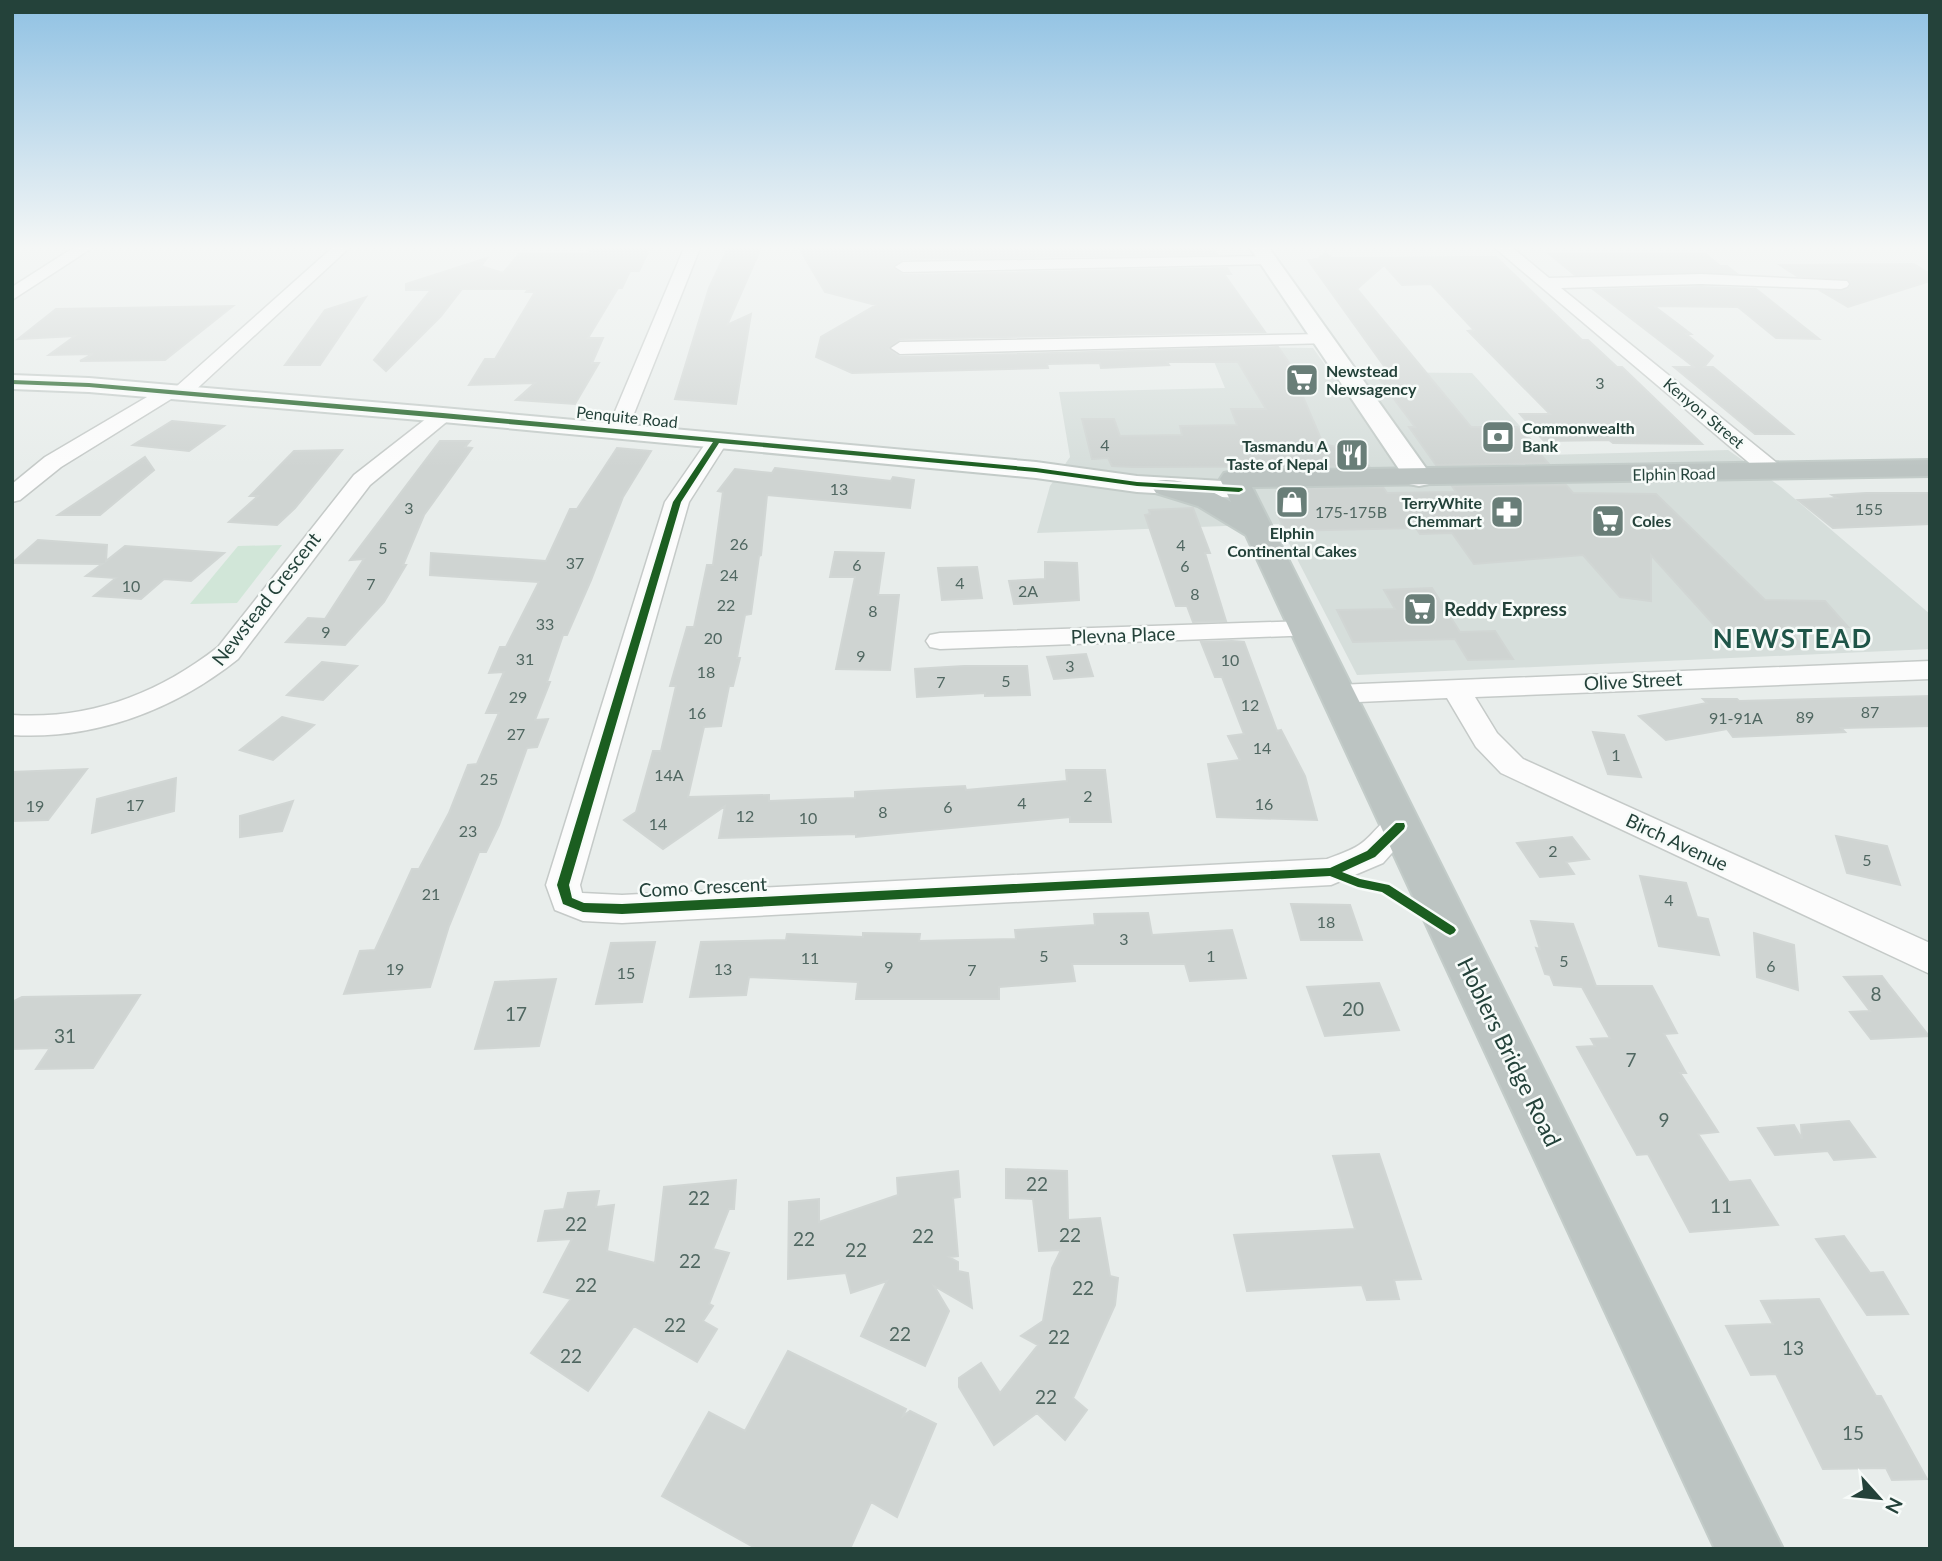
<svg xmlns="http://www.w3.org/2000/svg" width="1942" height="1561" font-family="Lato,sans-serif">
<rect width="100%" height="100%" fill="#e8edeb"/>
<!-- built -->
<path fill="#d6dedb" d="M1208 347 1313 348 1330 372 1472 373 1546 455 1728 450 1781 487 1930 614V649L1357 675 1279 524 1037 533 1050 486 1070 457 1059 392 1225 388Z"/>
<!-- green -->
<path fill="#d1e6d8" d="M282 545 237 603 190 604 238 546Z"/>
<!-- building -->
<path fill="#cfd4d2" stroke="#d1d6d4" stroke-width="2" d="M591 248H650L639 271H630L622 288H618L588 338H603L592 363H599L575 404 516 400 535 383 469 385 485 359H495L535 292H526L528 289H462L441 316 386 371 374 360 431 290H406V284L487 258 481 266 503 273 519 254 589 253Z
M728 248H761L727 325 751 314 736 404 675 399 709 288Z
M799 248H1212L1217 254 903 259 893 268 903 275 1227 268 1231 274H1224L1265 332 900 339 889 349 900 357 1278 347 1288 361 1323 444 1360 452 1369 466 1133 467 1112 466 1108 458 1092 459 1082 419H1114L1120 436 1182 435 1180 426 1237 425 1231 409H1266L1238 362H1167L1169 365 1101 368 1100 363 1047 364 1048 368 852 373 816 357 821 337 876 305 825 292Z
M1326 252 1331 258 1496 257 1582 340H1588L1617 367H1622L1702 444 1613 443 1609 440 1544 441 1520 414H1550L1468 331 1474 330 1431 284 1402 285 1384 265 1357 289 1471 427H1517L1548 463 1436 465 1409 427H1415L1376 375 1389 373 1308 260H1315L1313 259H1318Z
M1549 254H1706L1720 266H1727L1736 273 1575 275Z
M1914 264 1930 274V281L1848 307 1821 291 1848 289 1851 285 1849 280 1797 276 1780 265Z
M1701 287 1756 289 1819 339 1776 338 1738 307 1654 306 1691 334H1686L1713 356 1704 367H1713L1793 434H1755L1674 367H1694L1594 290Z
M366 297 320 365H285L325 310Z
M233 306 165 360 80 361 93 354 49 355 75 336 18 339 56 309Z
M172 421 224 426 189 451 133 445Z
M440 441H470L465 447 472 448 424 515 403 565H406L384 602 345 645 286 642 308 618 325 619 364 559 350 560Z
M617 448 651 451 623 497 591 580 567 635H563L547 682H550L535 720 548 719 537 747 527 748 499 825 486 852H479L449 926 430 987 344 994 360 951 375 950 412 869H419L449 813 468 765 477 764 499 713H486L504 672 489 673 500 647H506L539 582 430 575 431 553 546 561 570 509H577Z
M342 450 295 508 277 525 229 522 258 496H250L294 451Z
M145 457 154 470 100 515H58Z
M775 468 891 481 893 477 914 480 910 508 767 495 761 555 759 556 751 614 745 615 737 658H740L733 686H729L721 726 704 727 688 797 769 795V801L855 798V792L965 786 966 790 1067 781 1066 770H1105L1111 822H1070V817L856 837V834L719 838 725 806 663 849 624 820 636 812 653 751H661L676 686H670L687 627H694L707 565H713L723 492 718 491 735 469 772 473Z
M1566 485 1573 493 1656 494 1765 600 1825 601 1848 627 1784 625 1805 649H1771L1759 636H1724L1651 555V601L1620 597 1583 555 1474 564 1452 533 1420 534 1416 528 1285 531 1278 515V504L1286 498 1281 489 1383 487 1387 493 1456 492 1452 486Z
M1866 493H1930V524L1833 528 1798 500 1837 498 1832 495Z
M1193 508 1210 553H1205L1226 621 1193 622 1187 606H1176L1145 515 1150 514 1149 510Z
M38 540 107 545 106 561 125 546 224 553 191 581 164 579 141 599 94 596 116 578 86 576 102 564 12 563Z
M835 552 884 553 878 595H899L890 670 836 669 855 577H830Z
M1045 562 1077 563 1079 600 1014 604 1009 581 1045 579Z
M977 567 982 598 942 600 938 568Z
M1432 588 1460 632 1495 631 1513 659 1468 660 1455 639 1353 642 1337 610 1395 609 1384 590Z
M1232 641 1244 642 1277 731 1281 730 1305 776 1317 820 1217 817 1208 764 1240 760 1228 736 1244 734 1222 677H1215L1201 642Z
M1086 654 1093 676 1054 679 1047 657Z
M322 662 357 666 323 700 287 695Z
M964 666H1027L1030 695 985 696V693L917 697 915 669Z
M1930 696V726L1841 728 1845 732 1733 737 1727 729 1666 740 1639 716 1707 703 1703 699H1737L1739 701Z
M282 717 314 725 273 760 240 750Z
M1593 732 1624 735 1641 777 1608 774Z
M87 769 48 820 12 821V772Z
M176 778 174 811 92 833 97 799Z
M293 801 282 831 240 837V816Z
M1836 836 1887 846 1900 885 1847 873Z
M1572 837 1589 859 1566 862 1574 874 1540 877 1517 843Z
M1640 876 1686 883 1697 917 1708 919 1719 955 1659 946Z
M1291 904 1350 905 1362 940H1301Z
M1148 913 1152 935 1232 930 1246 978 1190 981 1185 964H1072L1075 981 999 987V999H856L858 982 749 977 746 995 690 997 701 942 786 940 787 934 863 937V933L920 934 919 941 1016 939 1015 930 1095 925 1094 914Z
M1531 921 1573 924 1596 986H1652L1677 1033 1664 1034 1686 1073H1680L1718 1132 1698 1134 1729 1182 1750 1180 1778 1225 1690 1232 1648 1154 1637 1155 1577 1047 1595 1046 1591 1039 1610 1038 1582 987 1554 985 1550 975 1545 974 1536 948 1540 949Z
M1754 933 1794 945 1798 990 1757 977Z
M655 942 642 1002 596 1004 611 943Z
M1882 976 1888 984 1929 1036 1871 1039 1850 1012 1870 1011 1844 977Z
M556 979 539 1046 475 1049 495 982Z
M1379 983 1399 1030 1325 1036 1307 987Z
M140 995 93 1068 36 1069 50 1048 12 1049V1002L22 997Z
M1849 1121 1875 1157 1834 1160 1828 1151 1775 1155 1758 1128 1794 1125 1802 1139 1801 1125Z
M1379 1154 1421 1279 1394 1280 1399 1299 1367 1300 1362 1285 1247 1291 1234 1235 1355 1229 1333 1156Z
M1006 1169 1067 1171 1068 1220 1100 1218 1110 1276 1118 1278 1115 1305 1073 1398 1087 1410 1065 1440 1037 1413 994 1445 959 1387V1378L981 1363 1000 1393 1038 1345 1021 1336 1043 1321 1052 1268 1061 1250 1039 1251 1033 1199 1006 1198Z
M958 1171 960 1197 953 1198 958 1256 949 1257 958 1262V1271L968 1273 972 1308 934 1286 949 1311 925 1366 861 1336 887 1281 851 1293 846 1273 788 1279 789 1202 819 1199V1222L898 1195 897 1178Z
M736 1180 734 1209H729L713 1249 729 1253 709 1304 713 1306 703 1321 717 1329 697 1362 634 1326 588 1391 531 1353 571 1299 544 1292 572 1239 538 1241 545 1211 564 1209 568 1193 599 1191 596 1207 614 1205 607 1251 655 1263 664 1187Z
M1844 1236 1870 1273 1883 1272 1908 1314 1867 1315 1816 1239Z
M1819 1299 1876 1396H1881L1927 1479 1892 1480 1886 1468 1823 1469 1776 1374 1751 1375 1726 1326 1773 1324 1761 1301Z
M788 1351 906 1409 903 1416 910 1411 936 1424 897 1517 871 1502 850 1549H757L662 1496 709 1412 745 1431Z"/>
<g fill="none" stroke-linecap="round" stroke-linejoin="round">
<defs>
<path id="street" d="M73 248H92L12 300V287Z
M332 248H349L189 396H176L61 467 20 500 12 502V484L45 457 164 387 177 386Z
M684 248H700L631 421 621 435H607L604 431 611 421Z
M1495 248H1513L1549 278 1701 274 1847 281 1849 284 1847 287 1841 289 1701 284 1561 288 1782 467 1785 472 1782 477H1766Z
M1268 256 1276 261 1274 264 903 272 895 267 903 262Z
M1324 334 1333 339 1330 343 900 354 891 348 900 342Z
M443 409 450 411 453 415 450 419 370 485 238 659C174 710 95 740 12 735V715C89 720 158 694 218 647L354 475 436 411Z
M717 435 724 437 728 441 689 502 580 885 582 893 622 895 1327 859C1337 855 1350 851 1359 845 1379 832 1383 809 1412 818L1416 826 1383 863 1331 885 622 923 583 921 555 910 546 885 665 502 710 437Z
M1305 621 1315 623 1318 629 1315 635 940 649 930 647 926 641 930 635 940 633Z
M1930 661V679L1475 697 1497 733 1523 759 1930 943V974L1501 773 1476 747 1447 698 1336 703 1326 700 1322 694 1326 688 1336 685Z"/>
<path id="secondary" d="M1250 248H1269L1433 478 1429 484 1419 486 1409 484Z
M12 375 89 378 443 408 1036 462 1137 476 1239 482 1249 484 1253 490 1249 496 1239 498 1137 492 1036 478 443 422 89 392 12 389Z"/>
<path id="highway" d="M1930 460V476L1252 487 1783 1549H1715L1246 535 1198 506 1156 493 1152 487 1156 481C1178 476 1212 490 1231 502L1220 479 1224 473 1234 471Z"/>
</defs>
<!-- street casing -->
<use href="#street" stroke="#c5cac8" stroke-width="3"/>
<!-- secondary casing -->
<use href="#secondary" stroke="#c3cbc8" stroke-width="4"/>
<!-- highway casing -->
<use href="#highway" stroke="#c3ccc9" stroke-width="4"/>
<!-- street -->
<use href="#street" fill="#fcfcfc" fill-rule="evenodd"/>
<!-- secondary -->
<use href="#secondary" fill="#fcfcfc" fill-rule="evenodd"/>
<!-- highway -->
<use href="#highway" fill="#bcc4c2" fill-rule="evenodd"/>
<defs>
<path id="cycleway" d="M12 380 89 383 443 413 1036 468 1137 482 1242 488 1243 490 1239 492 1137 486 1036 472 719 443 681 502 569 885 572 898 584 903 622 904 1330 868 1367 851 1396 823H1404L1405 826 1404 829 1375 857 1342 872 1360 879 1389 885 1454 927 1456 930 1454 933 1450 935 1446 933 1382 892 1358 887 1330 876 622 914 583 912 563 904 557 885 673 502 713 442 89 387 12 384Z"/>
</defs>
<!-- cycleway casing -->
<use href="#cycleway" stroke="#f7fbf9" stroke-width="5"/>
<!-- cycleway -->
<use href="#cycleway" fill="#1b5e20" fill-rule="evenodd"/>
</g>
<!-- sky -->
<linearGradient id="sky" x2="0" y2="1"><stop stop-color="#8fc1e3"/><stop offset="0.53" stop-color="#f5f7f6"/><stop offset="1" stop-color="#f5f7f6" stop-opacity="0"/></linearGradient>
<rect width="1942" height="467" fill="url(#sky)"/>
<!-- icons -->
<defs>
<symbol id="supermarket-square" viewBox="-11 -11 22 22"><rect x="-9" y="-9" width="18" height="18" rx="4" fill="#697e78" stroke="#f7fbf9"/><path d="M-6-5.5h2.5l.6 2H6L4.5 2H-2.5L-4.4-4H-6ZM-1.5 3.2a1.3 1.3 0 1 0 .1 0ZM3 3.2a1.3 1.3 0 1 0 .1 0Z" fill="#fff"/></symbol>
<symbol id="bank-square" viewBox="-11 -11 22 22"><rect x="-9" y="-9" width="18" height="18" rx="4" fill="#697e78" stroke="#f7fbf9"/><path d="M-6-4H6V4H-6ZM0-2.3a2.3 2.3 0 1 0 0 4.6a2.3 2.3 0 1 0 0-4.6Z" fill="#fff"/></symbol>
<symbol id="restaurant-square" viewBox="-11 -11 22 22"><rect x="-9" y="-9" width="18" height="18" rx="4" fill="#697e78" stroke="#f7fbf9"/><path d="M-5-6h1v4h1v-4h1v4h1v-4h1v5L-1.5 .5V6h-2V.5L-5-1ZM5-6V6H3V1.5H1.5Q1.5-4 5-6Z" fill="#fff"/></symbol>
<symbol id="shop-square" viewBox="-11 -11 22 22"><rect x="-9" y="-9" width="18" height="18" rx="4" fill="#697e78" stroke="#f7fbf9"/><path d="M-5-2.5h2.3a2.7 3.5 0 0 1 5.4 0H5L5.5 6h-11ZM-1.5-2.5h3a1.5 2.3 0 0 0-3 0Z" fill="#fff"/></symbol>
<symbol id="pharmacy-square" viewBox="-11 -11 22 22"><rect x="-9" y="-9" width="18" height="18" rx="4" fill="#697e78" stroke="#f7fbf9"/><path d="M-2-6h4v4h4v4h-4v4h-4v-4h-4v-4h4Z" fill="#fff"/></symbol>
</defs>
<g fill-rule="evenodd">
<use href="#supermarket-square" x="1283" y="361" width="38" height="38"/>
<use href="#bank-square" x="1479" y="418" width="38" height="38"/>
<use href="#restaurant-square" x="1333" y="436" width="38" height="38"/>
<use href="#shop-square" x="1273" y="483" width="38" height="38"/>
<use href="#pharmacy-square" x="1488" y="493" width="38" height="38"/>
<use href="#supermarket-square" x="1589" y="502" width="38" height="38"/>
<use href="#supermarket-square" x="1401" y="590" width="38" height="38"/>
</g>
<g text-anchor="middle" stroke-width="5" stroke-linejoin="round" paint-order="stroke">
<!-- far-poi labels -->
<g font-size="16" font-weight="bold" fill="#24423a" stroke="#f7fbf9" text-anchor="start">
<text x="1326" y="377">Newstead<tspan x="1326" dy="18">Newsagency</tspan></text>
<text x="1522" y="434">Commonwealth<tspan x="1522" dy="18">Bank</tspan></text>
<text x="1328" y="452" text-anchor="end">Tasmandu A<tspan x="1328" dy="18">Taste of Nepal</tspan></text>
<text x="1482" y="509" text-anchor="end">TerryWhite<tspan x="1482" dy="18">Chemmart</tspan></text>
<text x="1632" y="527">Coles</text>
<text x="1292" y="539" text-anchor="middle">Elphin<tspan x="1292" dy="18">Continental Cakes</tspan></text>
</g>
<!-- number labels -->
<g font-size="16" fill="#506761">
<text x="1600" y="389">3</text>
<text x="1105" y="451">4</text>
<text x="839" y="495">13</text>
<text x="409" y="514">3</text>
<text x="1869" y="515">155</text>
<text x="1351" y="518">175-175B</text>
<text x="739" y="550">26</text>
<text x="1181" y="551">4</text>
<text x="383" y="554">5</text>
<text x="575" y="569">37</text>
<text x="857" y="571">6</text>
<text x="1185" y="572">6</text>
<text x="729" y="581">24</text>
<text x="960" y="589">4</text>
<text x="371" y="590">7</text>
<text x="131" y="592">10</text>
<text x="1028" y="597">2A</text>
<text x="1195" y="600">8</text>
<text x="726" y="611">22</text>
<text x="873" y="617">8</text>
<text x="545" y="630">33</text>
<text x="326" y="638">9</text>
<text x="713" y="644">20</text>
<text x="861" y="662">9</text>
<text x="525" y="665">31</text>
<text x="1230" y="666">10</text>
<text x="1070" y="672">3</text>
<text x="706" y="678">18</text>
<text x="1006" y="687">5</text>
<text x="941" y="688">7</text>
<text x="518" y="703">29</text>
<text x="1250" y="711">12</text>
<text x="1870" y="718">87</text>
<text x="697" y="719">16</text>
<text x="1805" y="723">89</text>
<text x="1736" y="724">91-91A</text>
<text x="516" y="740">27</text>
<text x="1262" y="754">14</text>
<text x="1616" y="761">1</text>
<text x="669" y="781">14A</text>
<text x="489" y="785">25</text>
<text x="1088" y="802">2</text>
<text x="1022" y="809">4</text>
<text x="1264" y="810">16</text>
<text x="135" y="811">17</text>
<text x="35" y="812">19</text>
<text x="948" y="813">6</text>
<text x="883" y="818">8</text>
<text x="745" y="822">12</text>
<text x="808" y="824">10</text>
<text x="658" y="830">14</text>
<text x="468" y="837">23</text>
<text x="1553" y="857">2</text>
<text x="1867" y="866">5</text>
<text x="431" y="900">21</text>
<text x="1669" y="906">4</text>
<text x="1326" y="928">18</text>
<text x="1124" y="945">3</text>
<text x="1044" y="962">5</text>
<text x="1211" y="962">1</text>
<text x="810" y="964">11</text>
<text x="1564" y="967">5</text>
<text x="1771" y="972">6</text>
<text x="889" y="973">9</text>
<text x="395" y="975">19</text>
<text x="723" y="975">13</text>
<text x="972" y="976">7</text>
<text x="626" y="979">15</text>
</g>
<!-- far-street labels -->
<g font-size="16" fill="#24423a" stroke="#f7fbf9">
<text transform="translate(1704 413) rotate(40)" y="6">Kenyon Street</text>
<text transform="translate(627 417) rotate(6)" y="6">Penquite Road</text>
<text transform="translate(1674 474) rotate(-1)" y="6">Elphin Road</text>
</g>
<!-- street labels -->
<g font-size="19" fill="#24423a" stroke="#f7fbf9">
<text transform="translate(266 599) rotate(-52)" y="7">Newstead Crescent</text>
<text transform="translate(1123 635) rotate(-2)" y="7">Plevna Place</text>
<text transform="translate(1633 681) rotate(-3)" y="7">Olive Street</text>
<text transform="translate(1677 842) rotate(25)" y="7">Birch Avenue</text>
<text transform="translate(703 887) rotate(-3)" y="7">Como Crescent</text>
</g>
<!-- poi labels -->
<g font-size="19" font-weight="bold" fill="#24423a" stroke="#f7fbf9" text-anchor="start">
<text x="1444" y="616">Reddy Express</text>
</g>
<!-- near-number labels -->
<g font-size="19" fill="#506761">
<text x="1876" y="1001">8</text>
<text x="1353" y="1016">20</text>
<text x="516" y="1021">17</text>
<text x="65" y="1043">31</text>
<text x="1631" y="1067">7</text>
<text x="1664" y="1127">9</text>
<text x="1037" y="1191">22</text>
<text x="699" y="1205">22</text>
<text x="1721" y="1213">11</text>
<text x="576" y="1231">22</text>
<text x="1070" y="1242">22</text>
<text x="923" y="1243">22</text>
<text x="804" y="1246">22</text>
<text x="856" y="1257">22</text>
<text x="690" y="1268">22</text>
<text x="586" y="1292">22</text>
<text x="1083" y="1295">22</text>
<text x="675" y="1332">22</text>
<text x="900" y="1341">22</text>
<text x="1059" y="1344">22</text>
<text x="1793" y="1355">13</text>
<text x="571" y="1363">22</text>
<text x="1046" y="1404">22</text>
<text x="1853" y="1440">15</text>
</g>
<!-- near-street labels -->
<g font-size="23" fill="#24423a" stroke="#f7fbf9">
<text transform="translate(1509 1052) rotate(64)" y="8">Hoblers Bridge Road</text>
</g>
<!-- district labels -->
<g font-size="26" font-weight="bold" letter-spacing="2" fill="#1f5548" stroke="#f7fbf9">
<text x="1793" y="648">NEWSTEAD</text>
</g>
</g>
<!-- border -->
<rect width="1942" height="1561" fill="none" stroke="#24423a" stroke-width="28"/>
<!-- north arrow -->
<g transform="translate(1879 1498) rotate(117)" stroke="#f7fbf9" stroke-width="5" paint-order="stroke">
<path d="M0-5L12 26L0 18L-12 26Z" fill="#24423a"/>
<text y="-10" font-size="19" font-weight="bold" text-anchor="middle" fill="#24423a">N</text>
</g>
</svg>
